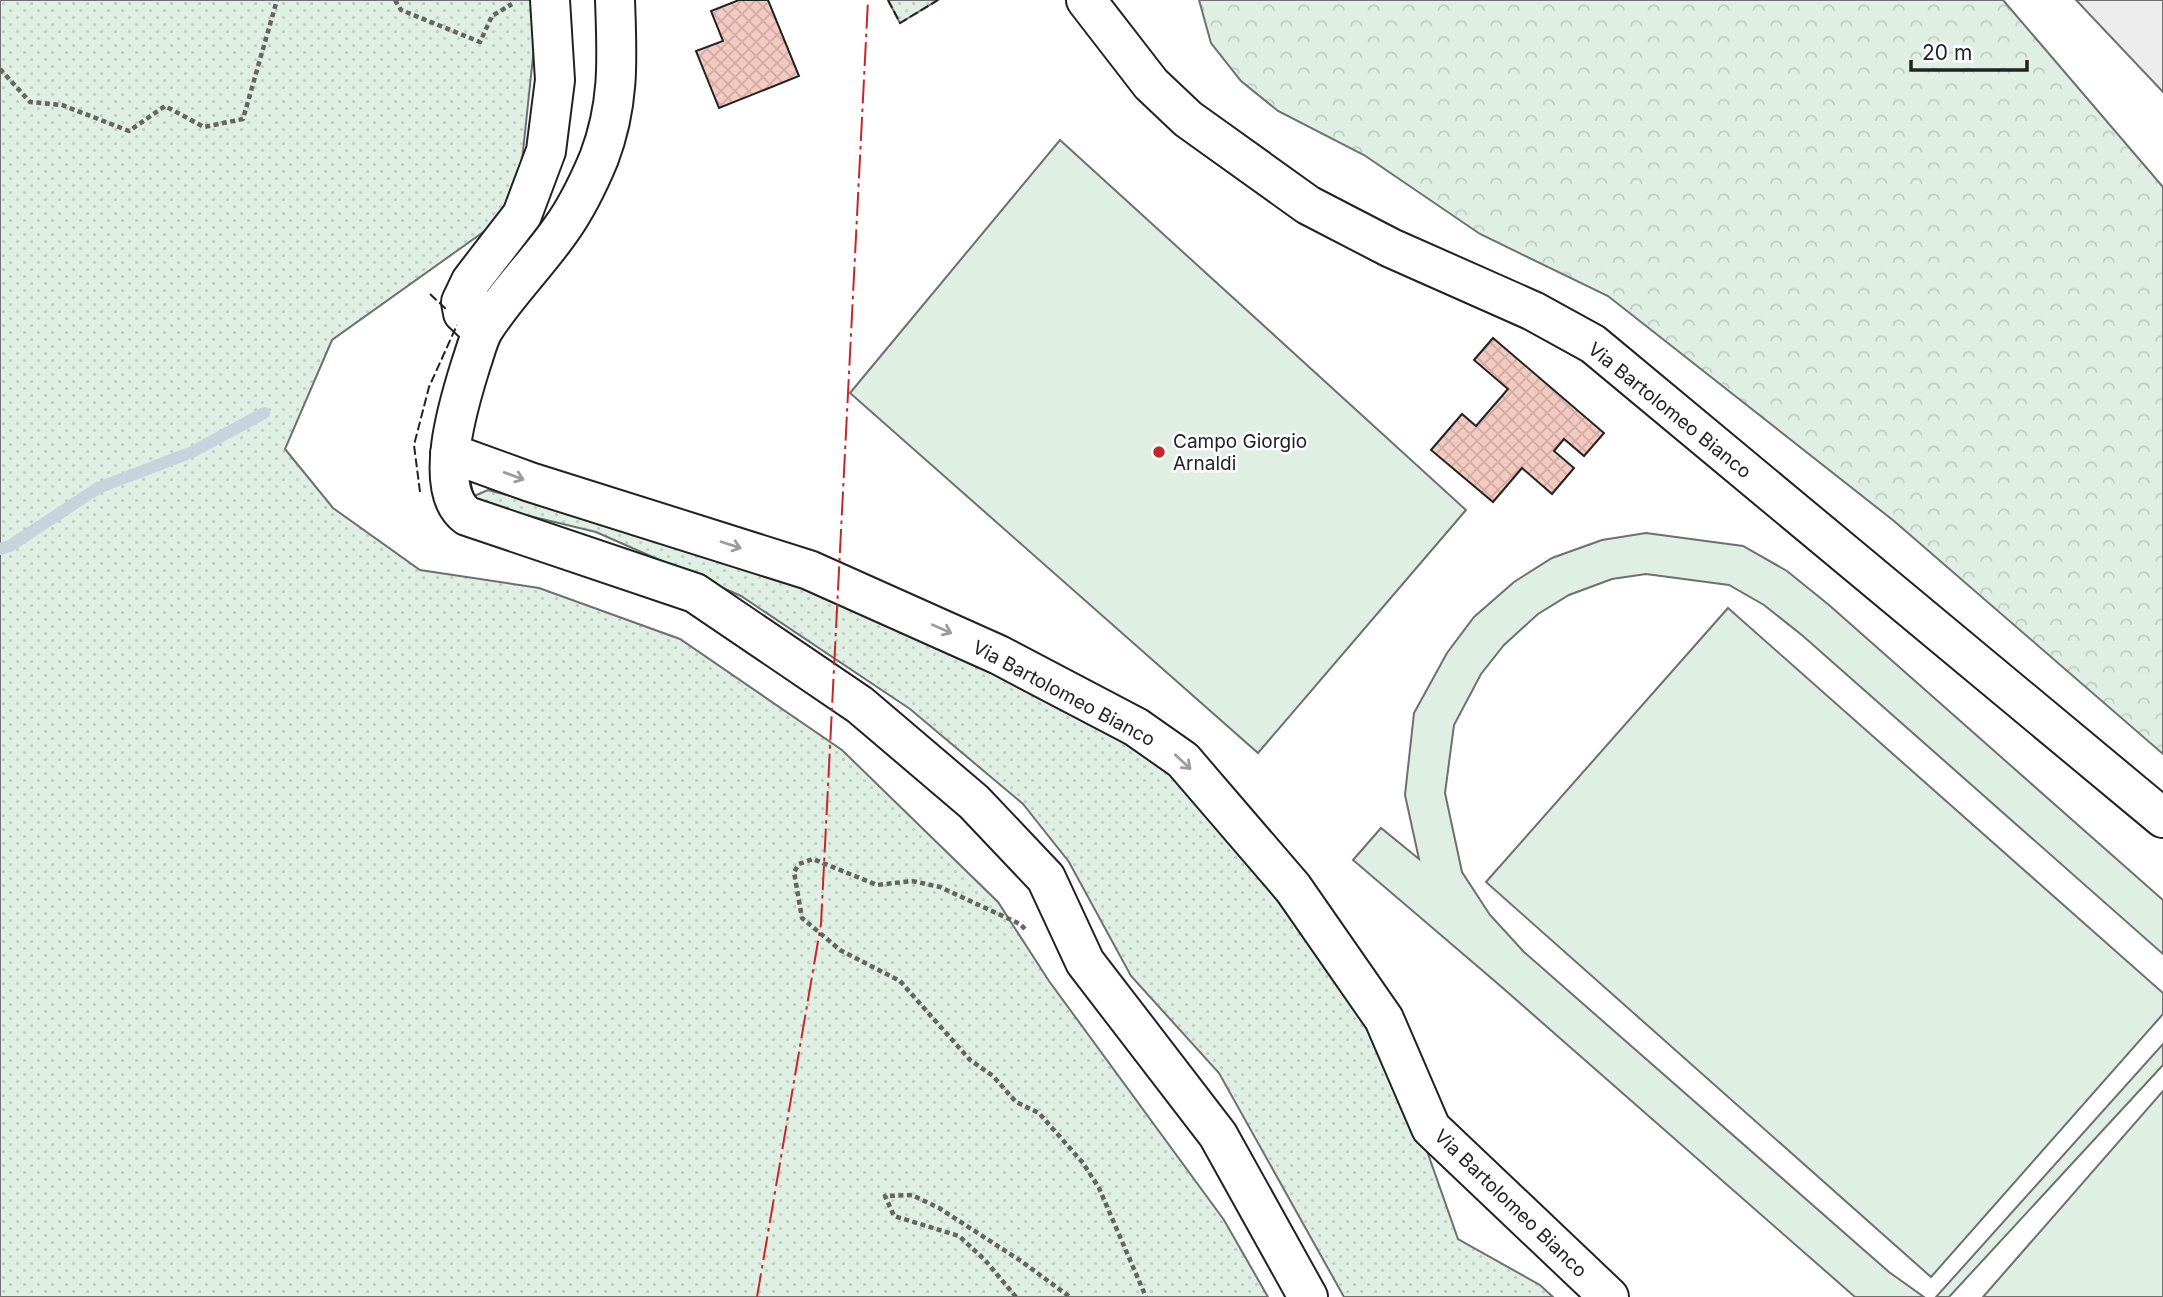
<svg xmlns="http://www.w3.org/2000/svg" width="2163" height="1297" font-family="Inter,sans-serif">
<defs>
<pattern id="grass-dots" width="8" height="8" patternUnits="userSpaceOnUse" patternTransform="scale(1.75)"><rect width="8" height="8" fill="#e0efe3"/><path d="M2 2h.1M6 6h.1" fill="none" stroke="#c0cdc2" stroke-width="1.8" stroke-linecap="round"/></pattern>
<pattern id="forest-crowns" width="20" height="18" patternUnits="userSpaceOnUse" patternTransform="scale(1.75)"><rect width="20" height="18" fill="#e0efe3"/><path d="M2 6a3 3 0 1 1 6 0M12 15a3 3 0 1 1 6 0" fill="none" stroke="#c0cdc2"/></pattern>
<pattern id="building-cross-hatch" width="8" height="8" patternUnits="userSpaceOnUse" patternTransform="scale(1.75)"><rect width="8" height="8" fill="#f3c9c0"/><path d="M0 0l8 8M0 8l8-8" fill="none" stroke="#d0aca5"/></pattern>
</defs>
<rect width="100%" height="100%" fill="#fff"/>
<!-- grass -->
<path fill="url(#grass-dots)" stroke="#6f6f6f" stroke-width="2" d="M0 0H539L517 208 332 340 285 449 333 508 420 570 539 588 680 639 842 750 998 902 1049 981 1224 1220 1268 1297H0Z
M888 0H938L900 23Z
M488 490 697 547 903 625 1127 740 1189 788 1337 977 1401 1077 1458 1239 1540 1285 1553 1297H1344L1219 1073 1131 976 1069 862 1023 804 910 709 741 596 596 532 480 504 474 496Z"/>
<!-- forest -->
<path fill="url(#forest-crowns)" stroke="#6f6f6f" stroke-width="2" d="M1199 0H2003L2163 187V754L1894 521 1608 296 1480 234 1364 155 1278 111 1241 81 1211 43Z"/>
<!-- garden -->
<path fill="#e0efe3" stroke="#6f6f6f" stroke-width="2" d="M1060 140 1466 510 1258 753 850 393Z
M1646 533 1743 546 1787 571 1829 605 2163 900V954L1803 636 1764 605 1729 585 1646 574 1612 579 1569 595 1538 614 1504 645 1481 674 1454 725 1445 793 1462 872 1490 915 1524 952 1889 1272 1924 1297H1855L1497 983 1353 860 1381 828 1419 859 1405 795 1414 713 1447 653 1474 617 1514 582 1552 558 1602 540Z
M1728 608 2163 993V1014L1931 1277 1486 882Z
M2163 1044V1065L1949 1297H1936Z
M2163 1091V1297H1983Z"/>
<!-- parking -->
<path fill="#ededed" stroke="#6f6f6f" stroke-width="2" d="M2076 0H2163V92Z"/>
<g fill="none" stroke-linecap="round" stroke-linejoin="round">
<!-- stream -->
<path stroke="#c7d3dd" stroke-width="12" d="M0 549 10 546 98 488 192 452 264 413"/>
</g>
<!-- building -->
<path fill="url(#building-cross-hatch)" stroke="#222" stroke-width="2" d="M739 0H768L799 76 719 108 696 51 723 41 711 11Z
M1493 338 1604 433 1584 456 1564 439 1554 451 1574 468 1552 494 1522 468 1493 502 1431 450 1462 414 1476 426 1508 389 1474 360Z"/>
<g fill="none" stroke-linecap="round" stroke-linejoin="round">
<defs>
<path id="minor" d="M615 0C617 57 620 103 599 158 589 182 577 207 562 228 538 263 506 294 484 329 478 339 475 353 471 364 460 399 431 490 467 516L695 593 860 705 974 802 1046 878 1085 962 1218 1135 1308 1297
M1086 0 1151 84 1188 119 1308 205 1391 248 1533 311 1593 344 2163 818
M482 331 463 313 461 302 471 281 522 215 546 151 555 80 550 0
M450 453 530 482 809 570 999 655 1136 727 1183 760 1293 888 1384 1019 1431 1128 1609 1297"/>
</defs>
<!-- minor casing -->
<use href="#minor" stroke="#222" stroke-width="42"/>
<!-- path -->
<path stroke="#646464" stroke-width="4.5" stroke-dasharray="5 3.5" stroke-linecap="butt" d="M395 0 401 10 480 42 492 16 512 4
M0 69 30 102 62 105 129 131 165 106 204 127 243 119 277 0
M1025 929 1020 924 940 887 912 881 877 885 813 859 799 864 794 872 802 918 840 950 900 981 970 1060 993 1076 1016 1102 1039 1113 1083 1163 1099 1188 1146 1297
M1016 1297 985 1260 959 1236 894 1216 885 1196 912 1195 939 1208 1021 1261 1070 1297"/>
<!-- minor -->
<use href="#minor" stroke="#fff" stroke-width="38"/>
<!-- fence -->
<path stroke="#222" stroke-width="2" stroke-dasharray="9 3.5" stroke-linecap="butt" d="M888 0 900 23 938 0
M430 294 446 309
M420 492 414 445 429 387 457 325"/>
<!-- power -->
<path stroke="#c62828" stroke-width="2" stroke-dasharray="24 5 3.5 5" stroke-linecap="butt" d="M757 1297 821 924 868 0"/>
</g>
<!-- one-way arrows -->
<defs><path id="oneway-shaft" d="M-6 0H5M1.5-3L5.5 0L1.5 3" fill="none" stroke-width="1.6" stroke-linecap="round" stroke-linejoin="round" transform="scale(1.75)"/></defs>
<g stroke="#9c9c9c">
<use href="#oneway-shaft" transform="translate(514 476) rotate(20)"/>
<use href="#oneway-shaft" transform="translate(731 545) rotate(18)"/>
<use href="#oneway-shaft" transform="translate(942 629) rotate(24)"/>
<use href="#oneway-shaft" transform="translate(1183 762) rotate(43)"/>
</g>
<!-- markers -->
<circle fill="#c62828" stroke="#fff" stroke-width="2.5" cx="1159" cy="452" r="7"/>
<g text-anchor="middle" stroke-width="5" stroke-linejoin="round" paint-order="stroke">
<!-- street labels -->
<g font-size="19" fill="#222" stroke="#fff">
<text transform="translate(1670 410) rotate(39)" y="7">Via Bartolomeo Bianco</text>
<text transform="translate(1064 693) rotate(28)" y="7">Via Bartolomeo Bianco</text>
<text transform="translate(1511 1203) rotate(44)" y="7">Via Bartolomeo Bianco</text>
</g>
<!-- poi labels -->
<g font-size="19" fill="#222" stroke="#fff" text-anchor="start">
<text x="1173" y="448">Campo Giorgio<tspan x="1173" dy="22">Arnaldi</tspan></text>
</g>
</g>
<!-- scale -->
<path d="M1911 60v10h116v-10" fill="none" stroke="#222222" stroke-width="3.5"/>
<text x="1922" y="60" font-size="21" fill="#222222" stroke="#ffffff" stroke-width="5" paint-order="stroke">20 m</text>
</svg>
